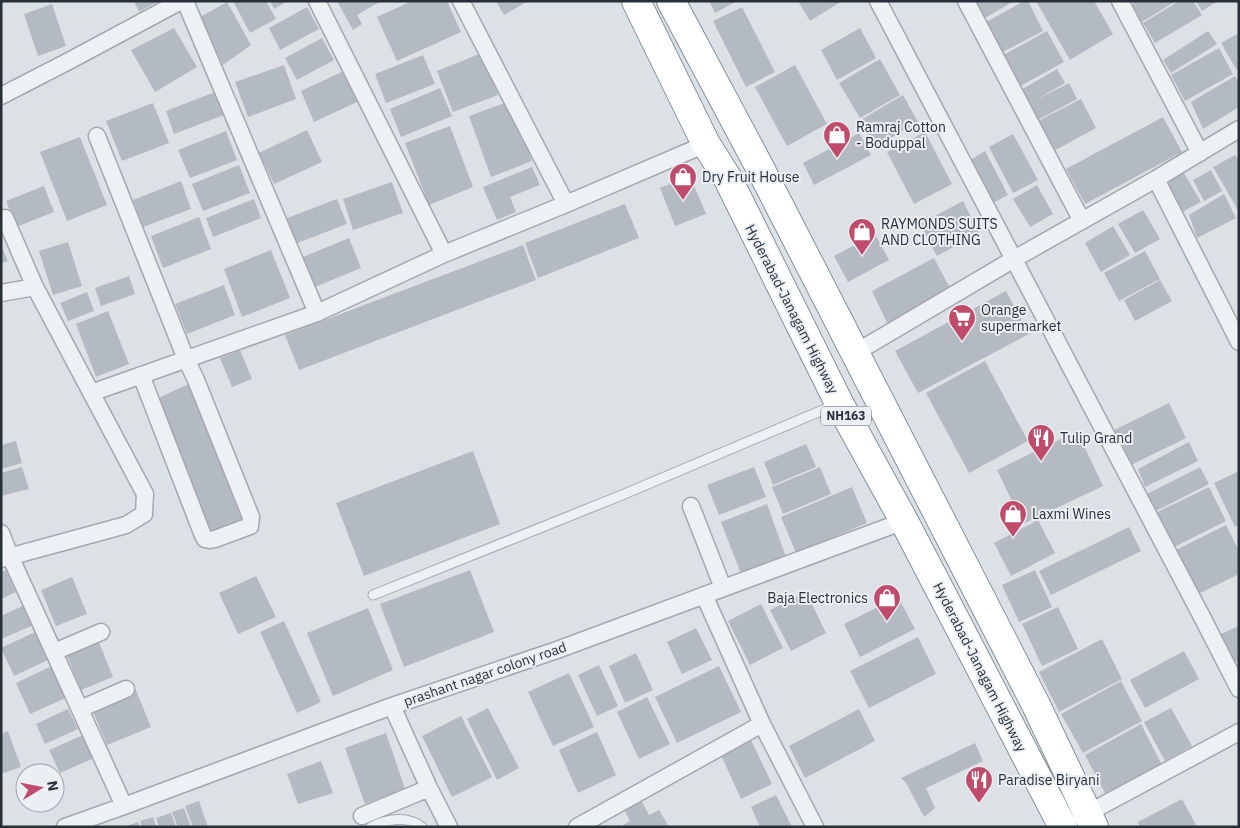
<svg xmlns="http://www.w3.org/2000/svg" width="1240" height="828" font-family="'IBM Plex Sans',sans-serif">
<rect width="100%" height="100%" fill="#dce1e5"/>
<!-- building -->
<path fill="#b4bac1" d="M134 1H159L139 12Z
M233 1H266L276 19 250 33Z
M270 1H288L274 9Z
M337 1H381L357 15 362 24 353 30Z
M412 1H447L461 32 397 61 377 17Z
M496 1H528L504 15Z
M709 1H737L715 13Z
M798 1H842L810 21Z
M969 1H1014L980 21Z
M1024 1H1028L1043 31 999 54 983 24Z
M1036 1H1094L1113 34 1070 60Z
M1136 1H1176L1142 22 1131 5Z
M1179 1H1193L1202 15 1155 43 1143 23Z
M1196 1H1218L1202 11Z
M227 2 251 45 223 65 198 18Z
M52 4 66 46 38 56 24 14Z
M307 7 319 29 280 50 269 28Z
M742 7 775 72 746 87 713 21Z
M174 28 197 67 155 92 131 50Z
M860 28 876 58 837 80 821 50Z
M1047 31 1064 62 1017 88 1000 57Z
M1208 31 1217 44 1171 73 1163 60Z
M1239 33V68L1236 69 1221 43Z
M322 38 334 60 297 80 285 58Z
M1219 48 1233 74 1185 101 1171 75Z
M482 53 498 95 453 112 437 71Z
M423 55 435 84 386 103 375 74Z
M880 59 900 95 860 118 839 83Z
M284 65 296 99 248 117 235 82Z
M795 65 827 124 787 146 755 87Z
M1057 69 1065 83 1034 101 1069 83 1077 99 1034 122 1019 91Z
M344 71 357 102 314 122 301 91Z
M1235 76 1239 82V107L1203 129 1191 102Z
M440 88 452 116 401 137 390 109Z
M215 92 224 115 174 134 166 111Z
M903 95 918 122 875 147 859 121Z
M1081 99 1096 128 1050 153 1034 123Z
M510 101 532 161 491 177 469 116Z
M153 103 169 143 122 161 106 121Z
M1163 117 1182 152 1085 204 1066 169Z
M450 126 473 187 429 205 405 143Z
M307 130 322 162 274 184 259 153Z
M226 131 237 160 190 178 178 150Z
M925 132 952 184 914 204 887 152Z
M859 133 871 155 814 185 803 163Z
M1013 134 1038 180 1013 193 989 147Z
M80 137 107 205 67 221 40 152Z
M985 151 1008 195 993 203 970 160Z
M1235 155 1239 161V212L1213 167Z
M239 165 250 193 203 211 192 184Z
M532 167 540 185 510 197 516 212 497 220 483 187Z
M1211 170 1222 191 1204 201 1193 180Z
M1184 173 1201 202 1182 212 1166 184Z
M690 176 706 214 675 226 660 188Z
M181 181 191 209 143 227 133 200Z
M392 182 403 213 353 230 343 199Z
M1037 185 1053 214 1030 227 1013 199Z
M44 186 54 212 16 227 6 201Z
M1224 194 1236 218 1197 238 1189 215Z
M254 199 261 218 213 237 206 218Z
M337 199 347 224 297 243 287 218Z
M963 201 979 233 937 256 920 224Z
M625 204 639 238 538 278 525 243Z
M1143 210 1160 239 1135 253 1118 224Z
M199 217 211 249 163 268 151 236Z
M1113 226 1130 255 1101 272 1085 243Z
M875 234 889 260 848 282 834 256Z
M349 238 361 268 315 287 303 257Z
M68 242 82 286 53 295 39 251Z
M1 245 8 261 1 263Z
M523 245 536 280 299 370 285 335Z
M271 250 290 298 242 317 224 269Z
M1145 251 1160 279 1119 301 1104 273Z
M934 258 951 290 889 327 872 291Z
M129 276 135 294 101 306 95 288Z
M1160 280 1172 301 1135 321 1124 300Z
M224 285 235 315 187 334 175 304Z
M1006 291 1029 334 918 393 895 351Z
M87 292 94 311 68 321 60 303Z
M108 311 129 364 96 377 76 324Z
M240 350 252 379 232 387 220 358Z
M985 361 1028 441 969 473 926 393Z
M189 384 242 520 210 533 158 398Z
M1169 403 1186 438 1129 466 1112 431Z
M1077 431 1103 486 1023 524 997 470Z
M16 441 22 463 1 469V445Z
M1189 442 1198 461 1145 487 1138 469Z
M806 444 816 467 773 485 764 462Z
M473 451 500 524 364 576 336 503Z
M22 467 29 489 1 496V473Z
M754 467 766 497 719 515 707 485Z
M820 467 831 494 783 514 772 487Z
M1200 467 1209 484 1150 514 1141 497Z
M1239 471V525L1235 527 1214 483Z
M852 487 867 523 796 553 781 517Z
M1209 487 1226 521 1168 550 1151 515Z
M767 504 786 557 741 574 721 522Z
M1038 520 1055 553 1011 576 994 543Z
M1226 525 1239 551V574L1194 596 1170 553Z
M1129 527 1141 551 1051 595 1039 571Z
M6 570 16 592 1 599V572Z
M470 570 494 632 404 667 380 604Z
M1035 570 1052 607 1019 622 1002 585Z
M256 576 276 617 238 634 219 593Z
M72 577 87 614 56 626 41 590Z
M806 592 826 633 791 651 770 610Z
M898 597 915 629 860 657 844 624Z
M27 604 36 624 1 639V616Z
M761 604 783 648 750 665 728 621Z
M1058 607 1078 649 1042 666 1022 624Z
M368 608 393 670 333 696 307 633Z
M284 621 321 702 297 713 260 632Z
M1239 626V661L1229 665 1216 636Z
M696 628 712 660 682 674 667 642Z
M35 632 48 660 14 676 1 648Z
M96 635 113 677 81 690 64 648Z
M918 637 936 674 869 708 850 671Z
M1102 639 1122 679 1059 712 1039 672Z
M1184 651 1199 679 1145 708 1130 680Z
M636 653 653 690 625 703 609 666Z
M54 665 68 697 30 714 16 683Z
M599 665 618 706 597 716 578 675Z
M719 666 741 712 677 743 655 697Z
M569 673 594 727 553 746 528 692Z
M1121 681 1142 721 1083 753 1061 714Z
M135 688 151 727 107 745 91 707Z
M647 697 670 744 639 759 617 712Z
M488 708 519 768 497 780 467 719Z
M1171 708 1192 746 1165 761 1144 722Z
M68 709 78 729 45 744 36 724Z
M859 709 875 741 805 778 789 746Z
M461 716 492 777 452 797 422 736Z
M1141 724 1162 765 1106 795 1085 755Z
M8 731 21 767 1 774V734Z
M597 732 616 775 578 793 559 750Z
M386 733 405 789 365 804 345 748Z
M83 735 94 758 60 773 49 750Z
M751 740 772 784 741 799 721 755Z
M975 743 983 761 926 788 935 808 924 817 906 783 901 778Z
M321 761 333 793 298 804 287 774Z
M776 795 792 827H760L751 807Z
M1182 799 1197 827H1140L1138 822Z
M641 800 649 815 659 810 669 827H624L623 825 630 821 624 809Z
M199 801 208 827H193L185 806Z
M184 808 191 827H178L172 812Z
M171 813 176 827H159L156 818Z
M153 817 156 827H142L140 821Z
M138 822 140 827H124Z"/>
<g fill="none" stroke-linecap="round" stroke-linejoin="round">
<defs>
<path id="service" d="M373 595 622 495 837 404
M371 827C387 819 407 815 422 827"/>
<path id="minor" d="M185 1 317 313
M317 1 444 254
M461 1 566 204
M878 1 1201 615 1239 689
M966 1 1082 221
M1120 1 1200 153
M1 96 67 62 181 1
M97 136 186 359 196 380 251 517 250 526 215 539 210 540 205 539 202 533 141 375
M1156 179 1239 342
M5 218 35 287
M1 293 35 287 145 494 144 514 126 525 1 559
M855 353 1014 259 1156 179 1239 129
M91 393 317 313 444 254 566 204 706 144
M691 506 723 588
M1 533 10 556 124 806
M704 595 762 724 815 827
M54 652 101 632
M392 706 429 788 449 827
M80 709 126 689
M1088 813 1239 732
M362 816 429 788
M65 827 124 806 392 706 557 650 904 521
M577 827 762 724"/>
<path id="trunk" d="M636 1 706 144 728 179 839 403 904 521 1063 827
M671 1 759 166 1036 705 1094 827"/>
</defs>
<!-- service casing -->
<use href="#service" stroke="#a2a8ae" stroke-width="11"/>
<!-- minor casing -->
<use href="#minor" stroke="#a2a8ae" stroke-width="19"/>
<!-- trunk casing -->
<use href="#trunk" stroke="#85909a" stroke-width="30"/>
<!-- service -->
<use href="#service" stroke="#eef1f4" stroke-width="9"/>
<!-- minor -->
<use href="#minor" stroke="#eef1f4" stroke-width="16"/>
<!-- trunk -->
<use href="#trunk" stroke="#fff" stroke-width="28"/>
</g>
<!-- icons -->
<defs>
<symbol id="shop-pin" viewBox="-11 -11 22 30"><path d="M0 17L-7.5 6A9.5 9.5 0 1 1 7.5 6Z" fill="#bf4c6b" stroke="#ebeff3"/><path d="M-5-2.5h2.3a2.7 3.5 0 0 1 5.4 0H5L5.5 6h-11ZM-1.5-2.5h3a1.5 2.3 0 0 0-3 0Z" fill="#fff"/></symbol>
<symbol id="supermarket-pin" viewBox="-11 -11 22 30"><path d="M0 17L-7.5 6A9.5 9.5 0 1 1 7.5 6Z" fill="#bf4c6b" stroke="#ebeff3"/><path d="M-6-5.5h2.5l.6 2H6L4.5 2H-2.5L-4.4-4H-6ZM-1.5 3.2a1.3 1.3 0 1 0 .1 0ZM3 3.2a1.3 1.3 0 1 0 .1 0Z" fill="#fff"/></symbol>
<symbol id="restaurant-pin" viewBox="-11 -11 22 30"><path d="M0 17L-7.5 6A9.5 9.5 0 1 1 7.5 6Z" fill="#bf4c6b" stroke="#ebeff3"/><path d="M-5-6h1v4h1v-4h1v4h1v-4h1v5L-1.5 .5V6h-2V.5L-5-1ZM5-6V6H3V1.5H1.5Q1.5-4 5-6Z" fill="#fff"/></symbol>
</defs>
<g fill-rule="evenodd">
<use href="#shop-pin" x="821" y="119" width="32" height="43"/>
<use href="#shop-pin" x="667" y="161" width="32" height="43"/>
<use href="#shop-pin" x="846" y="216" width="32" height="43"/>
<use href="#supermarket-pin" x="946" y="302" width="32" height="43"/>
<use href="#restaurant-pin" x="1025" y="422" width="32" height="43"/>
<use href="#shop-pin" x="997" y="498" width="32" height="43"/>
<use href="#shop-pin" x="871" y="582" width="32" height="43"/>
<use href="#restaurant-pin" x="963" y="764" width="32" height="43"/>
</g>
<g text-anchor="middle" stroke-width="4" stroke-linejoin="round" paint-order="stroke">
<!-- shield labels -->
<rect fill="#ebeff3" stroke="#626971" stroke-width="1" x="821" y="406.5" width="50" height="19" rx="4"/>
<g font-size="12" font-weight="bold" fill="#273039">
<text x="846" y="420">NH163</text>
</g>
<!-- poi labels -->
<g font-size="14" fill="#273039" stroke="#ebeff3" text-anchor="start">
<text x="856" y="132">Ramraj Cotton<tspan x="856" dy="16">- Boduppal</tspan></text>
<text x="702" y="182">Dry Fruit House</text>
<text x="881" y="229">RAYMONDS SUITS<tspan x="881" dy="16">AND CLOTHING</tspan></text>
<text x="981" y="315">Orange<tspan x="981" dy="16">supermarket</tspan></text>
<text x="1060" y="443">Tulip Grand</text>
<text x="1032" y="519">Laxmi Wines</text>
<text x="868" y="603" text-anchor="end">Baja Electronics</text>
<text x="998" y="785">Paradise Biryani</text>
</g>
<!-- street labels -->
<g font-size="14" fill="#273039" stroke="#ebeff3">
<text transform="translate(792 309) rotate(63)" y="5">Hyderabad-Janagam Highway</text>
<text transform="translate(980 667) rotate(63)" y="5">Hyderabad-Janagam Highway</text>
<text transform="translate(485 674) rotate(-19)" y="5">prashant nagar colony road</text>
</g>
</g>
<!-- border -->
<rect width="1240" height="828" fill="none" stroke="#273039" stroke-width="5"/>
<!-- north arrow -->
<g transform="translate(40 788) rotate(80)"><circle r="24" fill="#ebeff3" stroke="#9da3a9"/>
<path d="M0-4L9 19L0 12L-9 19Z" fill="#bf4c6b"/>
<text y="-8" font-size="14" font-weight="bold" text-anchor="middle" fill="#273039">N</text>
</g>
</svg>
